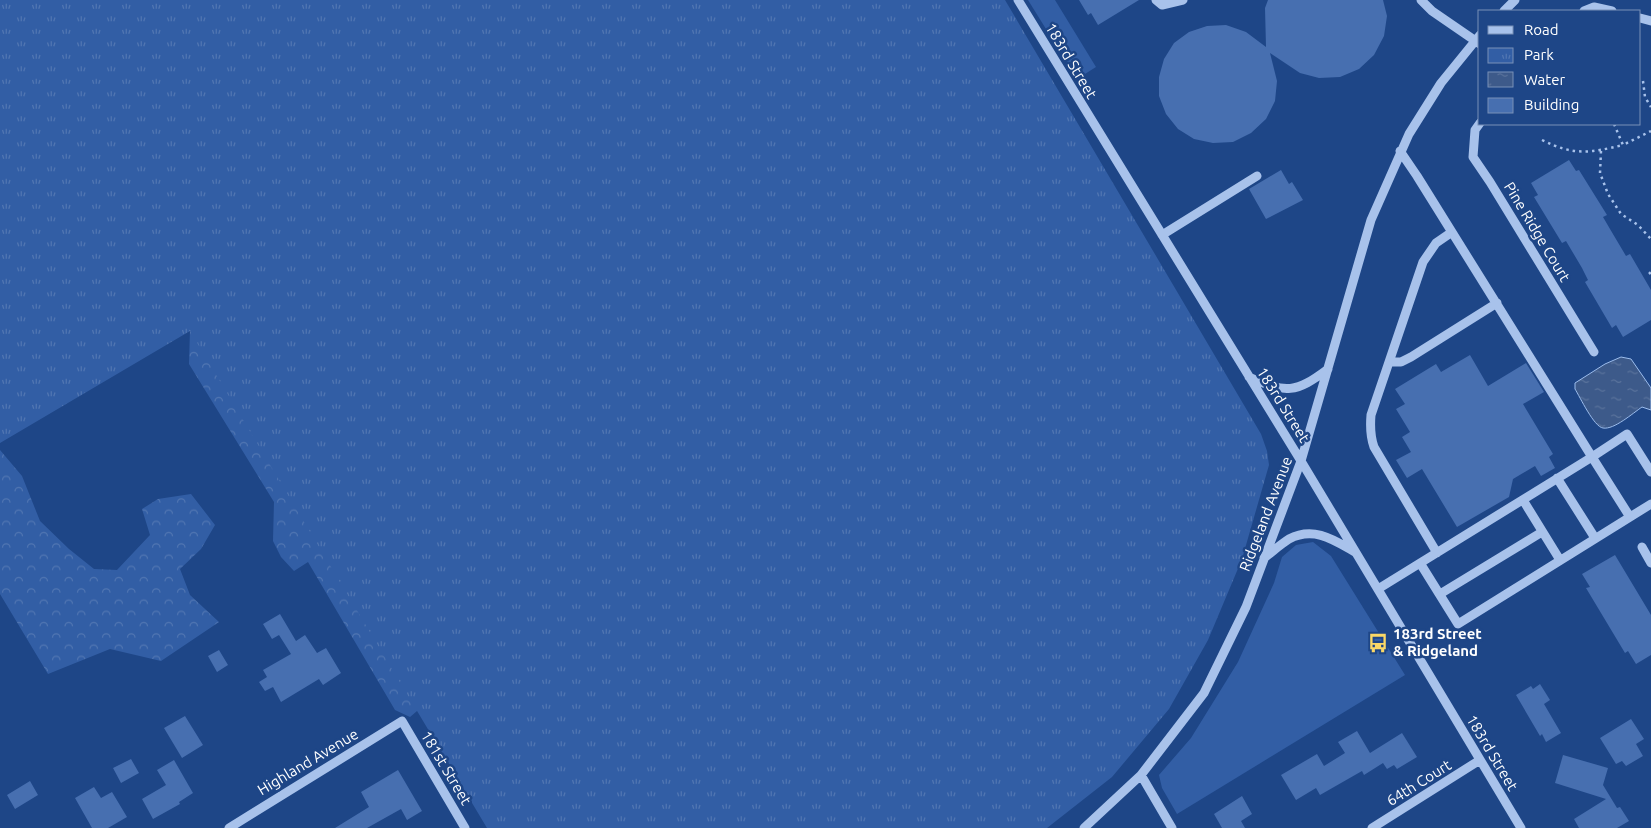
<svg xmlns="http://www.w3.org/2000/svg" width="1651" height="828" font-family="Ubuntu,sans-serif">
<defs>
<pattern id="forest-crowns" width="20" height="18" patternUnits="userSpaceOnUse" patternTransform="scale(1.25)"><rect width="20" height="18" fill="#325ea5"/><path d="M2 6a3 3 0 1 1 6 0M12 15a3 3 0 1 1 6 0" fill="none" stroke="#5176b2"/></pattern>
<pattern id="park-tufts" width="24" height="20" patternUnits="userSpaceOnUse" patternTransform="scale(1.25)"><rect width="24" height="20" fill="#325ea5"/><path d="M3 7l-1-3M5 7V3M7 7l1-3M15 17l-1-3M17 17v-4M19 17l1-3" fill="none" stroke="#5176b2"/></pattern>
<pattern id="water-ripples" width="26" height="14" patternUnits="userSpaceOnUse" patternTransform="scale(1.25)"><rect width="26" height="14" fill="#3d5a8a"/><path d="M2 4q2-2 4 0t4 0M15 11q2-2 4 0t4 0" fill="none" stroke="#5a739c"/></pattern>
</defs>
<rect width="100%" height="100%" fill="#1e4687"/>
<!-- green -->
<path fill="#325ea5" d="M1028 0H1055L1096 67 1077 79Z
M1313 542 1331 556 1405 675 1177 814 1162 788 1159 775 1191 738 1238 662 1274 583 1282 557 1296 545Z"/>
<!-- forest -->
<path fill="url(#forest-crowns)" d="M190 330 423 691 417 711 410 717 395 710 308 562 294 571 281 557 273 541 274 502 189 364Z
M0 450 22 476 40 521 69 549 94 569 117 570 150 535 142 509 158 499 191 494 215 525 201 549 180 569 190 595 219 622 161 661 110 649 48 674 0 594Z"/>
<!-- park -->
<path fill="url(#park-tufts)" d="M0 0H1005L1261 434 1267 451 1269 465 1242 559 1208 640 1169 709 1112 777 1047 828H487L190 331 0 443Z"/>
<!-- water -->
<path fill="url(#water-ripples)" stroke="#9bbcec" d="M1621 357 1631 359 1651 388V410L1642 407C1633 413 1614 430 1603 428 1594 427 1580 397 1575 389V383L1605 364Z"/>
<!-- building -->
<path fill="#476fb0" d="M1079 0H1139L1098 25 1091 13 1088 15Z
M1268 0H1383L1387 16 1384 36 1374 55 1359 69 1340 77 1319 78 1300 73 1270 53 1277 81 1275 101 1266 119 1251 133 1233 142 1213 143 1194 139 1178 129 1166 114 1159 96V77L1164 59 1174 43 1189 32 1207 26 1226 25 1246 32 1266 47 1265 8Z
M1569 160 1576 171 1579 170 1607 215 1603 217 1610 229 1626 256 1630 254 1651 290V320L1623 337 1616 325 1612 328 1585 282 1588 280 1582 268 1566 241 1562 243 1534 197 1538 195 1531 183Z
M1281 170 1289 184 1292 182 1303 200 1266 219 1249 189Z
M1470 355 1488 386 1526 363 1544 392 1523 404 1553 454 1549 457 1555 468 1541 476 1535 466 1513 479 1509 497 1457 527 1422 469 1407 478 1396 460 1411 452 1402 437 1410 432 1396 409 1405 404 1395 389 1436 364 1441 372Z
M1615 555 1651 615V655L1636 664 1628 651 1625 653 1586 588 1590 587 1582 574Z
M280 614 296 641 305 635 317 653 326 648 341 673 323 685 319 679 281 702 273 687 265 691 259 682 267 677 263 670 291 654 279 635 272 639 263 624Z
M219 650 228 665 217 672 208 656Z
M1540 684 1550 700 1544 704 1561 733 1546 742 1542 734 1540 736 1516 695 1531 686 1533 689Z
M185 716 203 745 182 758 164 728Z
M1631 719 1644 739 1636 744 1643 756 1626 766 1622 761 1616 764 1600 738Z
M1357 731 1370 753 1402 733 1417 757 1397 769 1394 765 1387 769 1383 763 1364 775 1362 771 1320 795 1316 788 1296 800 1281 775 1317 754 1324 766 1345 753 1338 742Z
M1563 755 1608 768 1603 785 1617 808 1620 807 1629 821 1617 828H1579L1574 819 1606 799 1555 783Z
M131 759 139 773 121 783 113 768Z
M174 760 193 793 179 802 180 804 153 819 142 799 166 785 157 770Z
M398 770 422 811 407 820 401 809 367 828H335L369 807 361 792Z
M30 781 38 795 15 809 7 795Z
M94 787 101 798 112 792 127 817 108 828H92L75 798Z
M1242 796 1252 814 1241 821 1245 828H1222L1214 814Z"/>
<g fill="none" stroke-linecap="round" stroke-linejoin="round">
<!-- path -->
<path stroke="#a8c2eb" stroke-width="2.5" stroke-dasharray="2.5 4" stroke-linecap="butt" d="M1643 81 1645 97 1651 107
M1614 124 1623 145 1651 131
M1542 140C1574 156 1590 153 1623 145
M1601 151 1600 173 1608 194 1621 214 1638 225 1651 239
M1649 274 1651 272"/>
<!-- minor -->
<path stroke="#a8c2eb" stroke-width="9" d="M1018 0 1301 461 1521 828
M1156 0 1162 5 1183 0
M1421 0 1432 11 1480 44
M1504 11 1515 0
M1584 11 1594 7 1612 11
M1640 18 1651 21
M1480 123 1475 130 1473 157 1490 182 1594 352
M1162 235 1257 176
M1389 362H1401L1411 357 1497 303
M1249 377C1286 394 1296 393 1328 369
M1557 478 1595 538
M1523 500 1560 560
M1630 517 1592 457 1627 434 1651 472
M1642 547 1651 563
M1437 553 1374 447C1370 436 1370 427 1371 415L1423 262 1436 243 1452 232
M1264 558C1272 552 1281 544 1289 539 1314 526 1334 540 1355 552
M1420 563 1458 624 1651 504
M1378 589 1592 457 1417 176 1400 151
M1440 594 1542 532
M1141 775 1172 828
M229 828 402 721 465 828
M1084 828 1141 775 1204 693 1246 607 1301 461 1371 220 1409 134 1441 83 1480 35
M1372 828 1480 760"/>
</g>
<!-- icons -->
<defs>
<symbol id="bus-bare" viewBox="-9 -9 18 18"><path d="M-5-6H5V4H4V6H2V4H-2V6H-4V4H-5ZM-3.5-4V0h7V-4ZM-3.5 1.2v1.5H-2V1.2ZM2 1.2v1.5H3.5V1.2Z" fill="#fad867" stroke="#1e4687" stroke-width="2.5" paint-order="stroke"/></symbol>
</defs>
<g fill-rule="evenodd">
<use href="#bus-bare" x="1364" y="629" width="28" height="28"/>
</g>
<g text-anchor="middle" stroke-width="5" stroke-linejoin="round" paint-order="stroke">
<!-- street labels -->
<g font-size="15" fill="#fff" stroke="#1e4687">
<text transform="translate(1071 61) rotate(59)" y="5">183rd Street</text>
<text transform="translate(1537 232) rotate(59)" y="5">Pine Ridge Court</text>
<text transform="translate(1283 405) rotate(58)" y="5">183rd Street</text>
<text transform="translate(1266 514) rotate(-69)" y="5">Ridgeland Avenue</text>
<text transform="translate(1492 753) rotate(59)" y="5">183rd Street</text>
<text transform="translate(308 762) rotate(-31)" y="5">Highland Avenue</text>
<text transform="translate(446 768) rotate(59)" y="5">181st Street</text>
<text transform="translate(1419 783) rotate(-32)" y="5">64th Court</text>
</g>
<!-- poi labels -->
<g font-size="15" font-weight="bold" fill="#fff" stroke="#1e4687" text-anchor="start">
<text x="1393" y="639">183rd Street<tspan x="1393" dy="17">&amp; Ridgeland</tspan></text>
</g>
</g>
<!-- legend -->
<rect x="1478" y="10" width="162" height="115" fill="#1e4687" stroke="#7890b7"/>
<rect x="1488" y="26" width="25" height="8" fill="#a8c2eb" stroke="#7890b7"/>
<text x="1524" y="35" font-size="15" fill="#ffffff">Road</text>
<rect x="1488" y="48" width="25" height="15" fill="url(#park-tufts)" stroke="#7890b7"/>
<text x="1524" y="60" font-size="15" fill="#ffffff">Park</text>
<rect x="1488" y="72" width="25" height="15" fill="url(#water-ripples)" stroke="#7890b7"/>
<text x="1524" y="85" font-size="15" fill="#ffffff">Water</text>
<rect x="1488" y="98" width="25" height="15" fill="#476fb0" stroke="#7890b7"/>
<text x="1524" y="110" font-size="15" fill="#ffffff">Building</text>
</svg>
